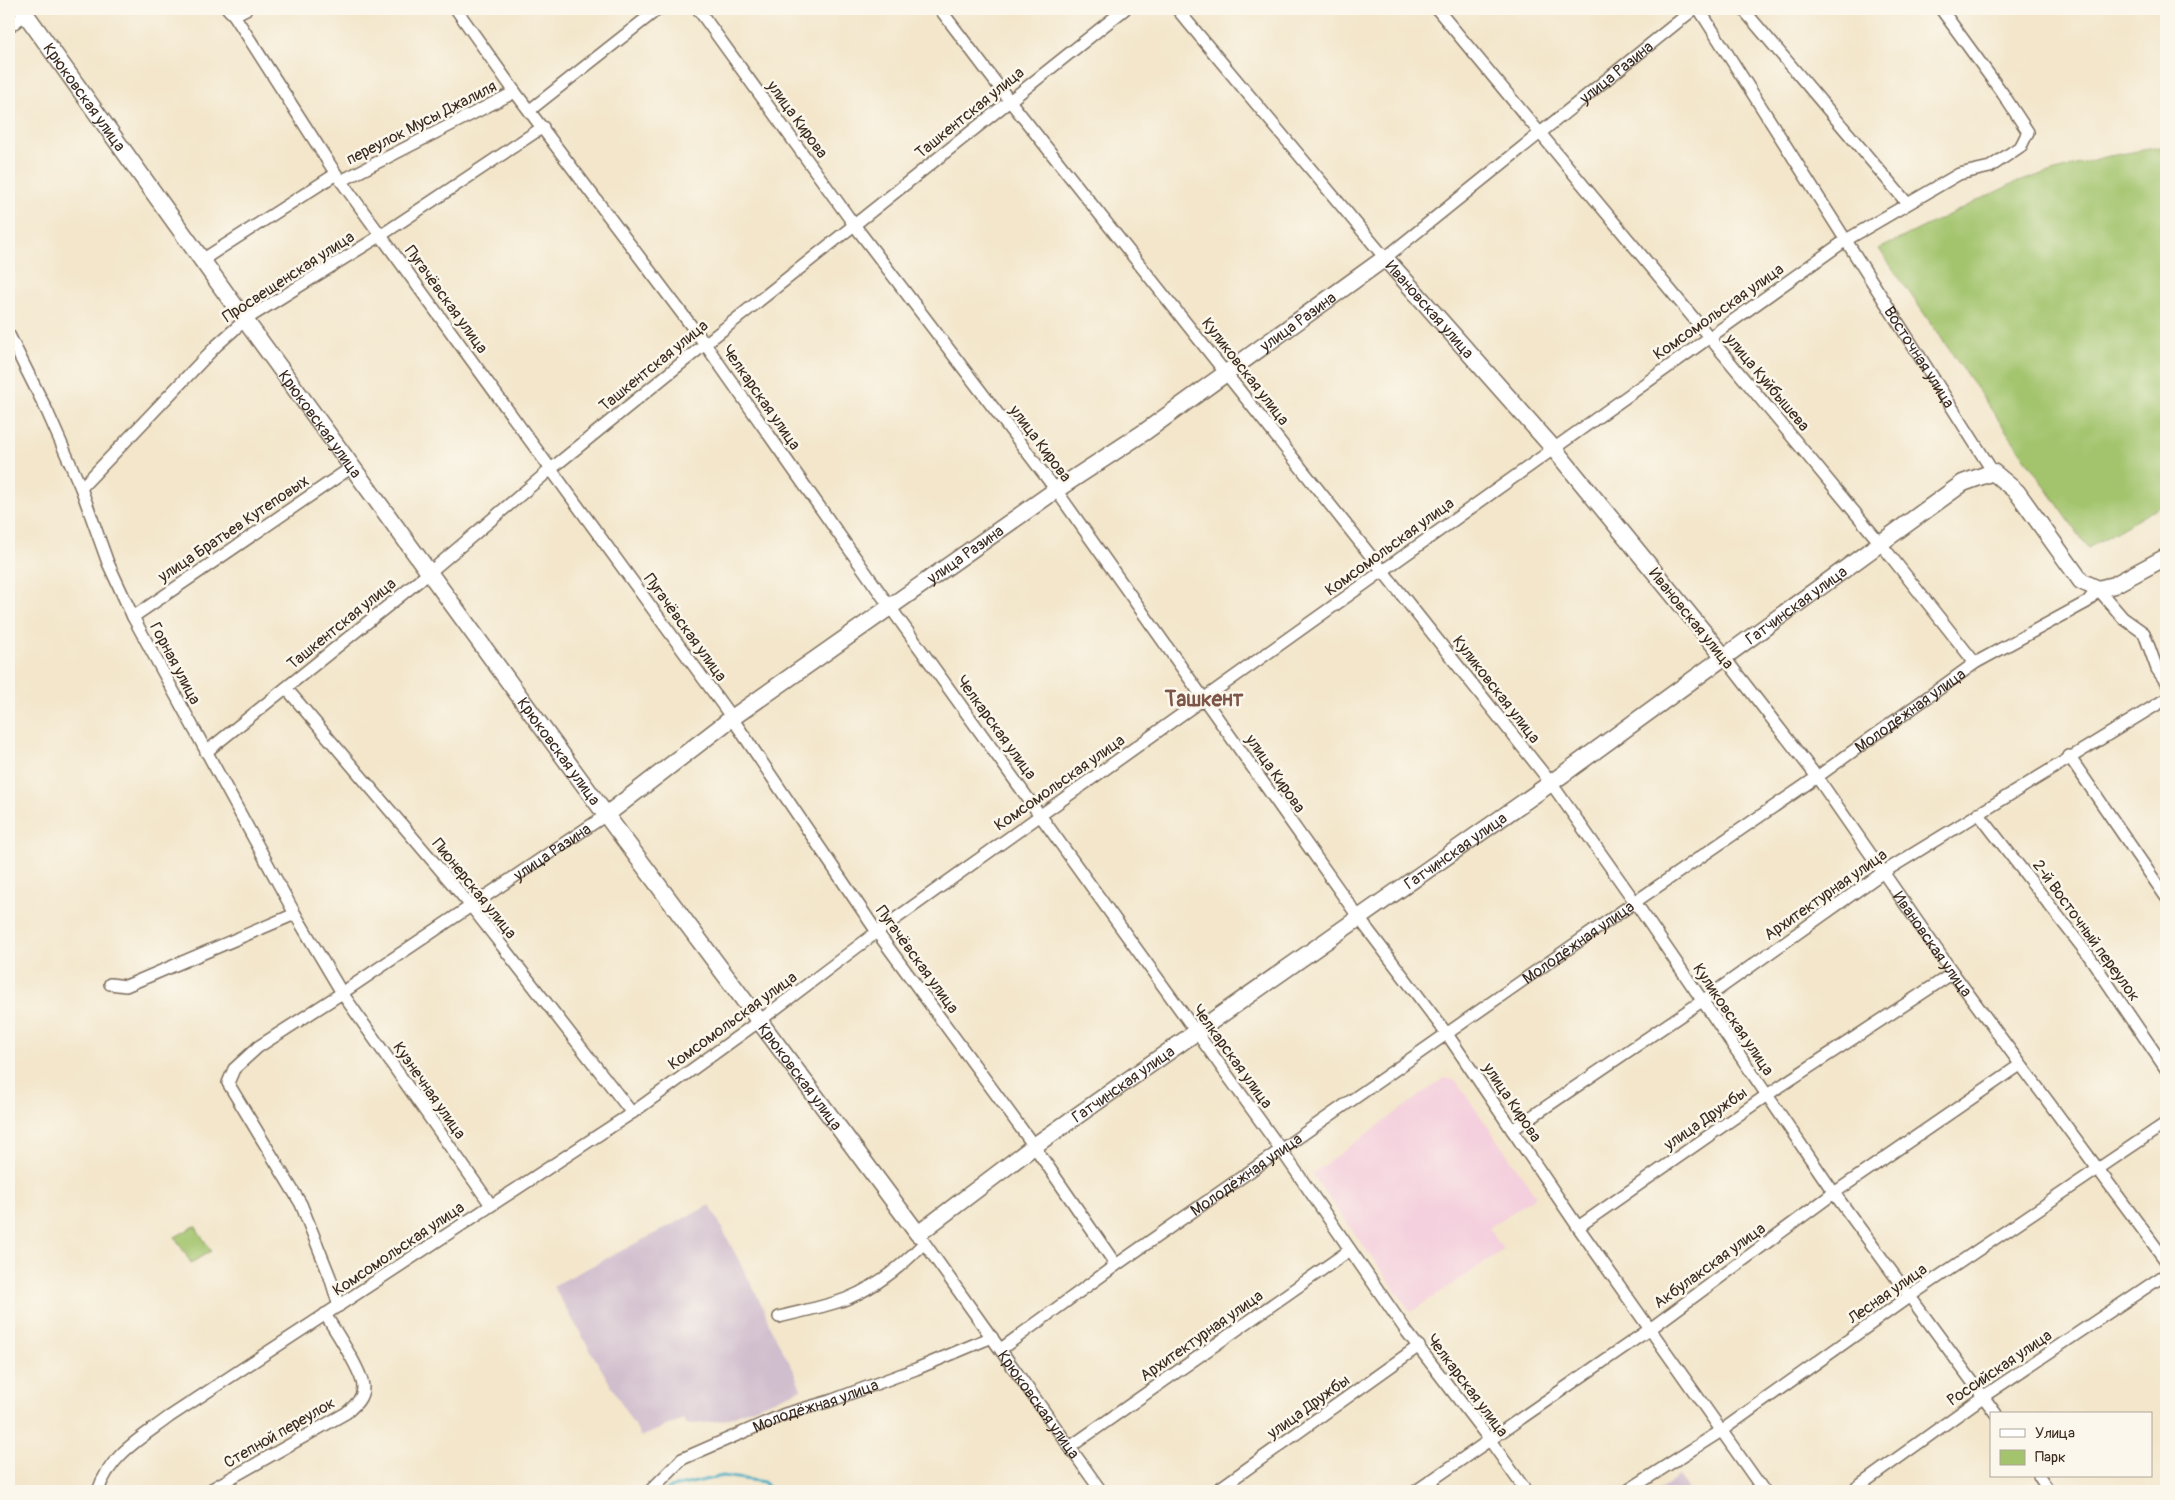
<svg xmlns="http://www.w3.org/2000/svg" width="2175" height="1500" font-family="Pangolin,sans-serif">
<rect width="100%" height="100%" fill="#fbf7ec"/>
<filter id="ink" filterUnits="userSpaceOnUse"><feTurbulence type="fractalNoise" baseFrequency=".02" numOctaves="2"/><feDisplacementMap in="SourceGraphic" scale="10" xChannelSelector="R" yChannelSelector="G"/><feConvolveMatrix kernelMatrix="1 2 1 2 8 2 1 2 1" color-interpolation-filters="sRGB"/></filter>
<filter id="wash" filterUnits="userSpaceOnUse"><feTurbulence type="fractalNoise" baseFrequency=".0096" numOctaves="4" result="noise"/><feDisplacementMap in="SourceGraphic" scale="20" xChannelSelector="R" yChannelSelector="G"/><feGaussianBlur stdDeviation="1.12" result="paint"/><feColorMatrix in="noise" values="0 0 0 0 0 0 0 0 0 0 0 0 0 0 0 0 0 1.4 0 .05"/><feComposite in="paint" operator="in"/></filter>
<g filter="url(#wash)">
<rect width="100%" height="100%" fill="#f3e6cb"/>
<!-- built -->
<path fill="#f4cfdd" d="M1444 1078 1456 1081 1536 1196 1489 1228 1503 1250 1411 1312 1312 1174Z"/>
<!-- industrial -->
<path fill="#d0bdcd" d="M710 1205 764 1309 770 1327 793 1369 801 1389 724 1420 688 1425 683 1419 641 1437 553 1286Z
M1679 1476 1689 1491H1657Z"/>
<!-- green -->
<path fill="#a3c46d" stroke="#6f7746" d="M2166 146V503L2088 548 1879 249 2014 183 2104 157Z
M195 1226 211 1251 191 1263 175 1237Z"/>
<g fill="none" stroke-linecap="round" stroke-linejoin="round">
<!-- stream -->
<path stroke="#44adc3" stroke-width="3" d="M666 1491 669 1488 723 1476 764 1482 771 1491"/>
</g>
</g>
<g filter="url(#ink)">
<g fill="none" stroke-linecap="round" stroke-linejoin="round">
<defs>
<g id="street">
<path d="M228 9 234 15 336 174 732 718 877 932 1034 1146 1116 1265"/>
<path d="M456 9 515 92 705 344 890 607 1282 1151 1407 1332 1489 1439 1526 1491"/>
<path d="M698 9 855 226 1056 490 1359 918 1447 1034 1578 1227 1764 1491"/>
<path d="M940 9 1009 100 1551 783 1635 902 1834 1193 1996 1414"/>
<path id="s1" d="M1177 9 1385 258 1694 9"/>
<path d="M1437 9 1881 544 1975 663"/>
<path id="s2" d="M1699 9 1993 472"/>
<path d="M1743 9 1907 203"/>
<path d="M234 15 246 9"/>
<path d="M9 27 26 14"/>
<path d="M530 110 658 9"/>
<path d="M341 181 515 92"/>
<path d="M202 260 336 174"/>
<path d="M9 335 47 411 81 488 108 563 133 617 295 914 342 993 491 1205"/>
<path d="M81 488 217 345 245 320 380 236 543 127"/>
<path d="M133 617 352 467"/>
<path id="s3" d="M1724 657 1817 777 1953 973 2166 1261"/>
<path d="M286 688 471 906 632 1113"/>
<path d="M206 752 430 572 551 469 705 344 1125 9"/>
<path d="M2069 756 2166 897"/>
<path d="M1978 813 2089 956 2166 1069"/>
<path d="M110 984 126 986 295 914"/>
<path d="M1512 1130 1702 1001 1882 873 2166 699"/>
<path d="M1578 1227 1767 1095 1953 973"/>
<path id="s4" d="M918 1234 1101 1491"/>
<path id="s5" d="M339 1306 330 1277 301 1204 228 1083 234 1069 258 1047 342 993 606 815"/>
<path d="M779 1317C801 1311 825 1307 846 1299 876 1287 903 1265 924 1243"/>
<path id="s6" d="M1001 1349 1116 1265 1635 902 1817 777 1975 663 2087 602 2098 589 2123 618 2144 633 2157 669 2166 682"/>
<path d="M1070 1447 1350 1250"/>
<path d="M2039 1476 2049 1491"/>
<path d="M98 1491C110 1455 140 1439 169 1417L632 1113 758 1022 877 932 1846 240 1959 174 1990 167 2021 146 2028 132 2003 94 1941 9"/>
<path d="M208 1491 346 1413C354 1406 363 1399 363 1387 363 1372 334 1329 325 1314"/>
<path id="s7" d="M650 1491 682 1459 785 1414 830 1401 916 1369 992 1337"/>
<path d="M1216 1491 1419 1346"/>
<path d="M1416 1491 1650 1329 1834 1193 2020 1065"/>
<path d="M1627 1491 1721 1431 1910 1296 2166 1123"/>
<path d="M1852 1491 1984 1396 2166 1274"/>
</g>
<g id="secondary">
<path id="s8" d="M22 9 245 320 606 815 918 1234 1034 1146 1551 783 1963 483 1993 472 2017 492 2081 581 2098 589 2114 585 2166 557"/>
<path id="s9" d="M606 815 732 718 1056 490 1146 431 1385 258 1554 449 1724 657"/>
</g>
</defs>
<!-- street casing -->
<use href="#street" stroke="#7b6c5b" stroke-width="14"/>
<!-- secondary casing -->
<use href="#secondary" stroke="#7b6c5b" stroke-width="19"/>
<!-- street -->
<use href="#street" stroke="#fff" stroke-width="11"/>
<!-- secondary -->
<use href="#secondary" stroke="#fff" stroke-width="16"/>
</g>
</g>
<g text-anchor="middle" stroke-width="5" stroke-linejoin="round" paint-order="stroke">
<!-- street labels -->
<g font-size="16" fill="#3b2a1e" stroke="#fbf7ec">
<text dy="6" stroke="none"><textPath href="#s1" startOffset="621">улица Разина</textPath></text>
<text dy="6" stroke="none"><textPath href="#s8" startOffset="108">Крюковская улица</textPath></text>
<text transform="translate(969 112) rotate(-39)" y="6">Ташкентская улица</text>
<text transform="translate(798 119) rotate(54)" y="6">улица Кирова</text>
<text transform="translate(421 122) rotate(-27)" y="6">переулок Мусы Джалиля</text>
<text transform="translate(288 276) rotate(-33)" y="6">Просвещенская улица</text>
<text transform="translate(447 299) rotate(54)" y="6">Пугачёвская улица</text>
<text dy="6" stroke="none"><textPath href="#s9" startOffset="1026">Ивановская улица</textPath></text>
<text transform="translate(1718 311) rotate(-35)" y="6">Комсомольская улица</text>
<text dy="6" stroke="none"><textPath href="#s9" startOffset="850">улица Разина</textPath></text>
<text dy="6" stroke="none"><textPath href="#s2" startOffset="412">Восточная улица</textPath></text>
<text transform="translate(653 365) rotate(-39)" y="6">Ташкентская улица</text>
<text transform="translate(1246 371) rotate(52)" y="6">Куликовская улица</text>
<text transform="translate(1768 382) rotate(50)" y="6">улица Куйбышева</text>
<text transform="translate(762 397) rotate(55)" y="6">Челкарская улица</text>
<text dy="6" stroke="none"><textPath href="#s8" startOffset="511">Крюковская улица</textPath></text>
<text transform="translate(1041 443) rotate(53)" y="6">улица Кирова</text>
<text transform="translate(233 528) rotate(-34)" y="6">улица Братьев Кутеповых</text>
<text transform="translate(1389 546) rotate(-36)" y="6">Комсомольская улица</text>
<text dy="6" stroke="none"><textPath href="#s9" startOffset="444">улица Разина</textPath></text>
<text dy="6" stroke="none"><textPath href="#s8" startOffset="2598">Гатчинская улица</textPath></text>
<text transform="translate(1692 618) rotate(51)" y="6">Ивановская улица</text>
<text transform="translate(341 623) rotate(-39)" y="6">Ташкентская улица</text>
<text transform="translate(686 627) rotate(54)" y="6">Пугачёвская улица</text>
<text transform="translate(176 663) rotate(62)" y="6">Горная улица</text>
<text transform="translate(1497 689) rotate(52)" y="6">Куликовская улица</text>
<text dy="6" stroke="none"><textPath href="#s6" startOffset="1111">Молодёжная улица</textPath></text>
<text transform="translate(997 727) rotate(54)" y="6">Челкарская улица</text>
<text dy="6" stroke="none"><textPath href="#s8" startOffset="916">Крюковская улица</textPath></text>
<text transform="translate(1276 773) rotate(55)" y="6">улица Кирова</text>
<text transform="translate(1059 782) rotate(-35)" y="6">Комсомольская улица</text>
<text dy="6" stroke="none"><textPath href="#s8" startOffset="2178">Гатчинская улица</textPath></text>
<text dy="6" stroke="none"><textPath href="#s5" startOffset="651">улица Разина</textPath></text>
<text transform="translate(475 888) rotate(51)" y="6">Пионерская улица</text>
<text transform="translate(1825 894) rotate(-35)" y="6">Архитектурная улица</text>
<text transform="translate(2087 930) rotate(54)" y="6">2-й Восточный переулок</text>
<text dy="6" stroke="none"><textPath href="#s6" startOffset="706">Молодёжная улица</textPath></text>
<text dy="6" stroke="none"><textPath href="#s3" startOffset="355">Ивановская улица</textPath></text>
<text transform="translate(918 959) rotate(54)" y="6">Пугачёвская улица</text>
<text transform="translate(1734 1019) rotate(56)" y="6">Куликовская улица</text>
<text transform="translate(732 1020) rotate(-36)" y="6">Комсомольская улица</text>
<text transform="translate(1233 1056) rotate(54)" y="6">Челкарская улица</text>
<text dy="6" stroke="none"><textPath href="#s8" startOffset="1321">Крюковская улица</textPath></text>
<text dy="6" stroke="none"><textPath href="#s8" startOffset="1772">Гатчинская улица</textPath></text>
<text transform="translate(430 1090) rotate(55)" y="6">Кузнечная улица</text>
<text transform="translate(1513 1102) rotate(56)" y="6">улица Кирова</text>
<text transform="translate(1705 1118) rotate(-35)" y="6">улица Дружбы</text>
<text dy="6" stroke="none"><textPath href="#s6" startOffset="301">Молодёжная улица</textPath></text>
<text transform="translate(398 1248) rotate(-34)" y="6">Комсомольская улица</text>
<text transform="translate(1709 1265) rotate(-36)" y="6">Акбулакская улица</text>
<text transform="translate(1887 1293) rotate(-35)" y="6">Лесная улица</text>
<text transform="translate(1201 1335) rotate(-35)" y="6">Архитектурная улица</text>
<text transform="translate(1999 1367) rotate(-34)" y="6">Российская улица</text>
<text transform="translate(1468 1385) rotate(53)" y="6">Челкарская улица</text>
<text dy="6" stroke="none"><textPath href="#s4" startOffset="209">Крюковская улица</textPath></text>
<text dy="6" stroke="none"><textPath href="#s7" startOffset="189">Молодёжная улица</textPath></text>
<text transform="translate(1308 1406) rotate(-36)" y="6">улица Дружбы</text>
<text transform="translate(279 1432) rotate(-30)" y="6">Степной переулок</text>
</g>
<!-- district labels -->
<g font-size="21" font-weight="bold" fill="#7e5649" stroke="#fbf7ec">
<text x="1204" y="706">Ташкент</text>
</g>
</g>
<!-- margin -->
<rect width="2175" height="1500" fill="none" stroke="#fbf7ec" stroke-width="30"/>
<!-- legend -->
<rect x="1990" y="1412" width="162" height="65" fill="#fbf7ec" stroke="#aea59a"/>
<rect x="2000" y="1429" width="25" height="8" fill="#ffffff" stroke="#aea59a"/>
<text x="2035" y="1438" font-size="15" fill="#3b2a1e">Улица</text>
<rect x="2000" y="1450" width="25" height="15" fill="#a3c46d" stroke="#aea59a"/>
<text x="2035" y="1462" font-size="15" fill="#3b2a1e">Парк</text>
</svg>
